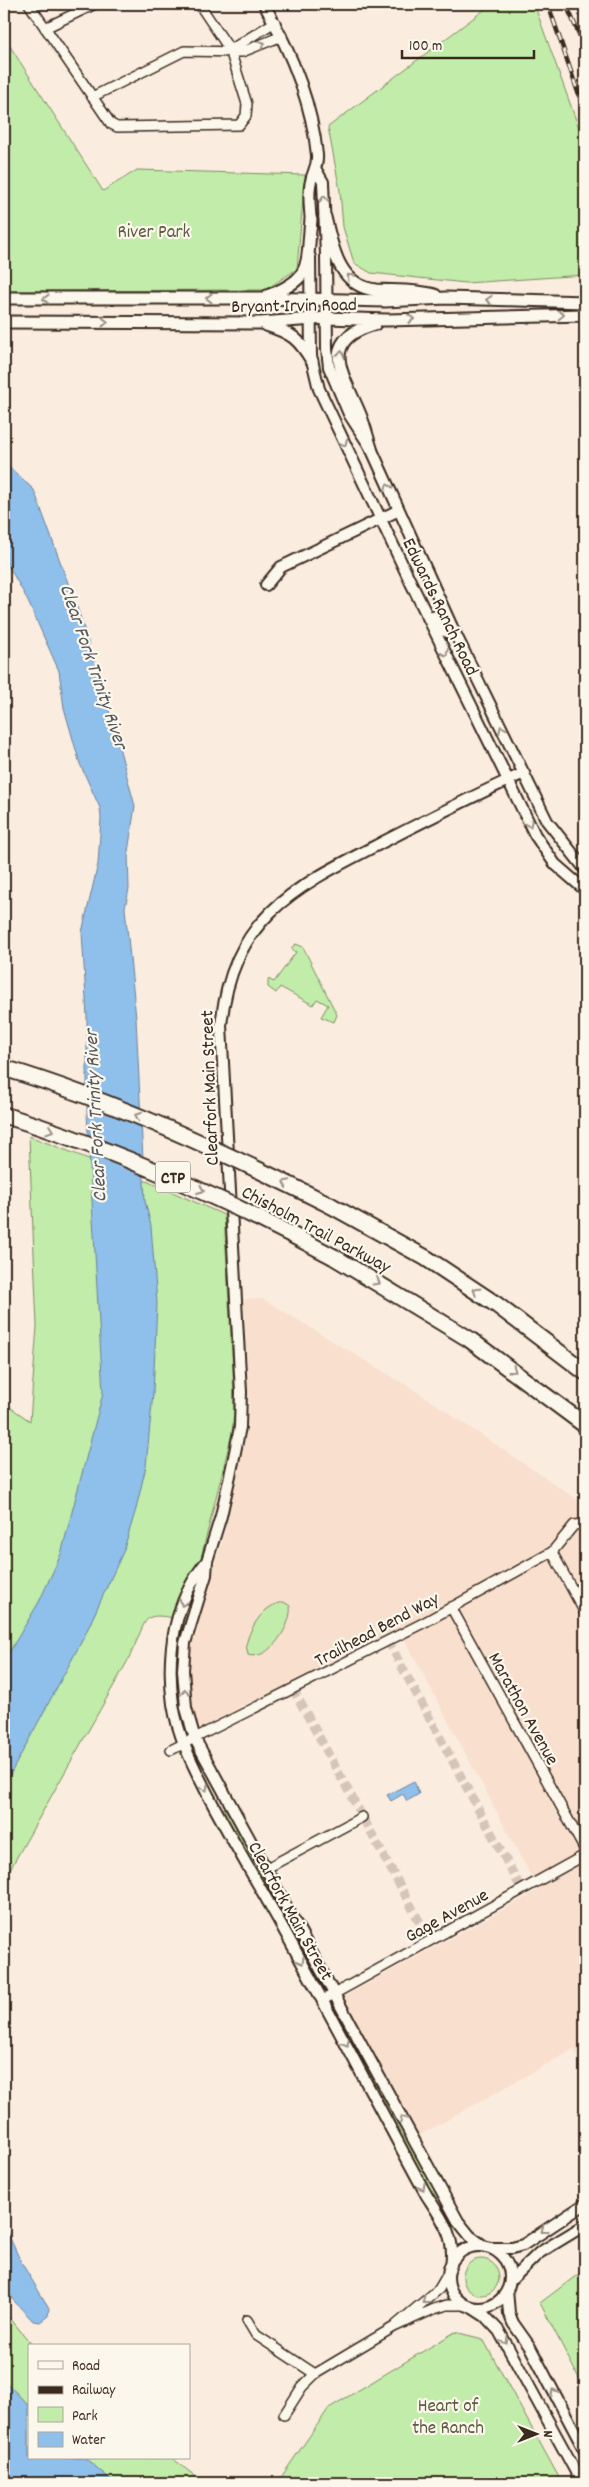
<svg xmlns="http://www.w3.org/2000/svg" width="589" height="2487" font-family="Dekko,sans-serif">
<rect width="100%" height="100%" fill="#faecde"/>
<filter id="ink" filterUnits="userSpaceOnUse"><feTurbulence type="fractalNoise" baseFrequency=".02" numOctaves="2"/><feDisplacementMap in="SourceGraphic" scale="10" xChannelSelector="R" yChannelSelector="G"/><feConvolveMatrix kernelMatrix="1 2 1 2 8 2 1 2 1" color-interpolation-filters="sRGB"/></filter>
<g filter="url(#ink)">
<!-- built -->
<path fill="#f9dfce" d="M585 362V418L578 401 583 363Z
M244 1299H263L419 1393 585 1505V2070L574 2049 418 2136 343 1997 537 1891 532 1878 404 1638 405 1626 269 1695 252 1701 200 1728 196 1726 189 1709 187 1687 188 1640 222 1543 248 1427 249 1405Z"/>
<!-- green -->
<path fill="#c1eca9" stroke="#7e8b64" d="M492 4H534L585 145V275L466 283 371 273 354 263 343 227 340 191 328 127Z
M4 37 103 191 137 170 305 175 297 269 265 290 4 291Z
M296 944 303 947 337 1015 334 1022 321 1017 328 1005 317 999 313 1005 280 987 276 993 268 987V979L274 982 296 952 291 948Z
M29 1136 159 1186 224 1215 233 1371 234 1411 232 1433 201 1558 184 1588 174 1618C145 1613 147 1617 137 1640 134 1648 130 1655 127 1662L4 1880V1403L30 1421 37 1326Z
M190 1595 195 1597 180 1672H177C175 1644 180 1621 190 1595Z
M284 1602 290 1606C293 1624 269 1662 248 1655L246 1645C250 1627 264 1604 284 1602Z
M224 1808 249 1844 297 1931 294 1933 275 1907 221 1809Z
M362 2061 381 2085 441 2195 435 2199 359 2063Z
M463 2277a18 18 0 1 1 36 0a18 18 0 1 1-36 0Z
M585 2269V2390L540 2303Z
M4 2311 33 2346H29V2458H172L204 2483H4Z
M455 2332 483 2339 562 2483H277L329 2408Z"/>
<!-- water -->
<path fill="#8fbfeb" stroke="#6d8399" d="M4 462 34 490 79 613 106 699 135 806 128 852 129 889 125 908 136 1018 145 1201 151 1226 157 1303 153 1393 146 1466 136 1509 123 1552 84 1637 4 1786V1661L39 1602 61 1554 103 1393 87 1114V1017L82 932 98 864 101 818 100 808 80 764 64 708 59 671 26 597 4 558Z
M414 1781 419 1794 407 1801 403 1794 391 1801 387 1795Z
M4 2225 21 2262 49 2308 48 2316 40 2322 33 2321 13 2300 4 2285Z
M4 2380 29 2406V2458H85L115 2483H4Z"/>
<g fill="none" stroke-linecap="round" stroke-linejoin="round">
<!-- minor-tunnel -->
<path stroke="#d4c5b8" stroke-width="9" stroke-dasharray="9 4.5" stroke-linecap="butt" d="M388 1641 522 1890
M293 1689 430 1941"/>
<defs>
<path id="minor" d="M29 4 111 124 117 127 239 125 246 116 247 104 230 50 199 4
M45 28 95 4
M230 50 275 22
M92 97 184 51 242 52 282 36
M552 1552 585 1613
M451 1607 585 1850
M171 1750 425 1622 552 1552 574 1525 585 1524
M267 1868 362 1817
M323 2000 585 1855
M247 2320 256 2335 315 2374
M396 2325 439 2289 450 2270
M284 2415 302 2387 315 2374 394 2327 434 2309 447 2305H467"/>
<path id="tertiary" d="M264 4C290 50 312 103 317 155 318 166 313 171 311 181 307 195 311 213 311 227
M316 170 323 182 326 255 327 349 329 367 349 414 371 448 452 627 547 821 585 869
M310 257 311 356 319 389 412 585 535 835 555 864 585 890
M266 585 281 567 399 510
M432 616 445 631 456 636
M207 1561C174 1601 166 1653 173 1704 178 1737 193 1765 208 1795 232 1841 259 1885 284 1930 333 2018 379 2108 427 2196 442 2219 456 2237 451 2265
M448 2277a31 31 0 1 1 62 0a31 31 0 1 1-62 0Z
M485 2247 470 2236 458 2221 195 1739 186 1708 183 1670 185 1643 206 1575 207 1561 221 1516 233 1462 240 1427 241 1392 221 1026C232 914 298 886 387 840 432 817 477 794 524 773
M489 2248H512L523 2245 585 2204
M510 2281 539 2253 585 2225
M507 2290 509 2313 513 2323 530 2347 585 2451
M471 2307 485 2316 499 2331 582 2483"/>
<path id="secondary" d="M325 217C332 247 339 287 377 290 396 291 416 290 435 295
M267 296C314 278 306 266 311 220
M4 298H263L385 301 446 298 585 302
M4 322 260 323 327 318 387 320 585 315
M266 325C292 333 299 339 312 361
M371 448C367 436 364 423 359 412 343 374 317 340 375 324"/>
<path id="motorway" d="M330 1205 426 1258 497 1305 585 1372
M334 1257 469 1339 585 1425"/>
</defs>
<!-- minor casing -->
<use href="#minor" stroke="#3b2a1e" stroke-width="12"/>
<!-- tertiary casing -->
<use href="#tertiary" stroke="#3b2a1e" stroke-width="14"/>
<!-- secondary casing -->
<use href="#secondary" stroke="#3b2a1e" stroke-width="15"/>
<!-- motorway casing -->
<use href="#motorway" stroke="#3b2a1e" stroke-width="19"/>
<!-- minor -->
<use href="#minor" stroke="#fbf7ec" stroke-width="9"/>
<!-- tertiary -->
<use href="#tertiary" stroke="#fbf7ec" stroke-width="10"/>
<!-- secondary -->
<use href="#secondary" stroke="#fbf7ec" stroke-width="11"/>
<!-- motorway -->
<use href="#motorway" stroke="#fbf7ec" stroke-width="15"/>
<defs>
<path id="rail" d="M548 4 585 113
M566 4 585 48"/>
</defs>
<!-- rail casing -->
<use href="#rail" stroke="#3b2a1e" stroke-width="4.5"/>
<!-- rail -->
<use href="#rail" stroke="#fbf7ec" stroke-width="2.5" stroke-dasharray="8" stroke-linecap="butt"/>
<defs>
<path id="motorway-bridge" d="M4 1068C117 1102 224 1152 330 1205
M4 1115C119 1151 228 1200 334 1257"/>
</defs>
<!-- motorway-bridge casing -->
<use href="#motorway-bridge" stroke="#3b2a1e" stroke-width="19" stroke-linecap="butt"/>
<!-- motorway-bridge -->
<use href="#motorway-bridge" stroke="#fbf7ec" stroke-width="15"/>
</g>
<!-- one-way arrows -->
<defs><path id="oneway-chevron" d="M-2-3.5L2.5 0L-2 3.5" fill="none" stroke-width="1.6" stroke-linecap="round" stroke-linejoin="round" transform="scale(1.25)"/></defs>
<g stroke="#9b9085">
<use href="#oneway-chevron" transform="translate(262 44) rotate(-22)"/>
<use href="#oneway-chevron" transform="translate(324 199) rotate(-94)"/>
<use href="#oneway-chevron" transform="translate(350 277) rotate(-134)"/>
<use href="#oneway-chevron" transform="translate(209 298) rotate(180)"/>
<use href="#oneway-chevron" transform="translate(46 299) rotate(-179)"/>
<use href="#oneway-chevron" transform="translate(489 300) rotate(-177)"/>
<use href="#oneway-chevron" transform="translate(561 315) rotate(-1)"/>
<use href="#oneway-chevron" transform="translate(411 319) rotate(-2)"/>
<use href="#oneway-chevron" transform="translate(105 322)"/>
<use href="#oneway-chevron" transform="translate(341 354) rotate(-75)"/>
<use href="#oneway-chevron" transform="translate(344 443) rotate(65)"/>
<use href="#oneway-chevron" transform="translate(388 487) rotate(-114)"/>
<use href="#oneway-chevron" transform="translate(445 653) rotate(63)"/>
<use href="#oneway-chevron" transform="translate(502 729) rotate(-116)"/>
<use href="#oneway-chevron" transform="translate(529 824) rotate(65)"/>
<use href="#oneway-chevron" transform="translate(138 1116) rotate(-158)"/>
<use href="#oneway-chevron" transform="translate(50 1130) rotate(19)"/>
<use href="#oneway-chevron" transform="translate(286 1183) rotate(-153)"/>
<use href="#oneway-chevron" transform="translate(201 1190) rotate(24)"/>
<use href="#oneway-chevron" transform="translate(377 1282) rotate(30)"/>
<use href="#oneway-chevron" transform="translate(476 1291) rotate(-147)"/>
<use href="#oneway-chevron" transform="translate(513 1370) rotate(36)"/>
<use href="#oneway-chevron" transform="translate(183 1603) rotate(112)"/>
<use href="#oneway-chevron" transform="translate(185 1692) rotate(-94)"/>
<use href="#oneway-chevron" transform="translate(205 1788) rotate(63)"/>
<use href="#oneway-chevron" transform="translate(301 1961) rotate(61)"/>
<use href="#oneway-chevron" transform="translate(346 2043) rotate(62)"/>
<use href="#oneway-chevron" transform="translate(403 2119) rotate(-119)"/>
<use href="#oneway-chevron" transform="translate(422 2187) rotate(62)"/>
<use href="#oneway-chevron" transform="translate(544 2230) rotate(143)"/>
<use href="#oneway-chevron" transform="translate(425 2301) rotate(143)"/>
<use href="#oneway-chevron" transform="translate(505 2341) rotate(59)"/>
<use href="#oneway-chevron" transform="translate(554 2392) rotate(-118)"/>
</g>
</g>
<g text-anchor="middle" stroke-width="4.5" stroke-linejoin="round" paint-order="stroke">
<!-- shield labels -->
<rect fill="#fbf7ec" stroke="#75685c" stroke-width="1" x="155.5" y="1161.5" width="35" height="31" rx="4"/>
<g font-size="18" font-weight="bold" fill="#3b2a1e">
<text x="173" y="1183">CTP</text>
</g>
<!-- park labels -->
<g font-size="19" fill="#5c5a41" stroke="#fbf7ec">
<text x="154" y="237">River Park</text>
<text x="448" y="2411">Heart of<tspan x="448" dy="22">the Ranch</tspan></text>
</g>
<!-- street labels -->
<g font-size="19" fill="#3b2a1e" stroke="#fbf7ec">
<text transform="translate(294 304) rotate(-1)" y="7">Bryant Irvin Road</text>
<text transform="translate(442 606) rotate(64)" y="7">Edwards Ranch Road</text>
<text transform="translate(208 1088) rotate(-92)" y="7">Clearfork Main Street</text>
<text transform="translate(317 1228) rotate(28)" y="7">Chisholm Trail Parkway</text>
<text transform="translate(376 1628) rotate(-28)" y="7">Trailhead Bend Way</text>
<text transform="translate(525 1708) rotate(61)" y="7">Marathon Avenue</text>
<text transform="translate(292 1910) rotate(61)" y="7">Clearfork Main Street</text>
<text transform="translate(446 1914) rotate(-29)" y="7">Gage Avenue</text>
</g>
<!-- water labels -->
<g font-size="20" font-style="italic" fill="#54575c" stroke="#fbf7ec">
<text transform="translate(95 666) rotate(71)" y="7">Clear Fork Trinity River</text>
<text transform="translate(94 1116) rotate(-93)" y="7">Clear Fork Trinity River</text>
</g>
</g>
<!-- margin -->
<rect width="589" height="2487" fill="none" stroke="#fbf7ec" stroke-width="20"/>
<rect x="10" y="10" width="569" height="2467" fill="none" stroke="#3b2a1e" stroke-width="2" filter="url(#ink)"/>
<!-- legend -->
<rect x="28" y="2344" width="162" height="115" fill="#fbf7ec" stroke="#aea59a"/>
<rect x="38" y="2361" width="25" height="8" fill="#fbf7ec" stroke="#aea59a"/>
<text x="72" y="2370" font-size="15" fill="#3b2a1e">Road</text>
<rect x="38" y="2386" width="25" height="8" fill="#3b2a1e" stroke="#aea59a"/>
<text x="72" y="2394" font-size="15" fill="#3b2a1e">Railway</text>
<rect x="38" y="2407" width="25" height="15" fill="#c1eca9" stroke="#aea59a"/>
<text x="72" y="2420" font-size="15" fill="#3b2a1e">Park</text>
<rect x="38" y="2432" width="25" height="15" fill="#8fbfeb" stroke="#aea59a"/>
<text x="72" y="2444" font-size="15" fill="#3b2a1e">Water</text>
<!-- north arrow -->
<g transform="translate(536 2434) rotate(90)" stroke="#fbf7ec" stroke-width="4" paint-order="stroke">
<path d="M0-4L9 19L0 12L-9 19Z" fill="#3b2a1e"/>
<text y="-8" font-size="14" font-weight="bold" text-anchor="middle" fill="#3b2a1e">N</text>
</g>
<!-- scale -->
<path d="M402 50v8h132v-8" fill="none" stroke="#3b2a1e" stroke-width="2.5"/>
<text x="409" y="50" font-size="15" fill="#3b2a1e" stroke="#fbf7ec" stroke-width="4" paint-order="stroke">100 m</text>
</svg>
